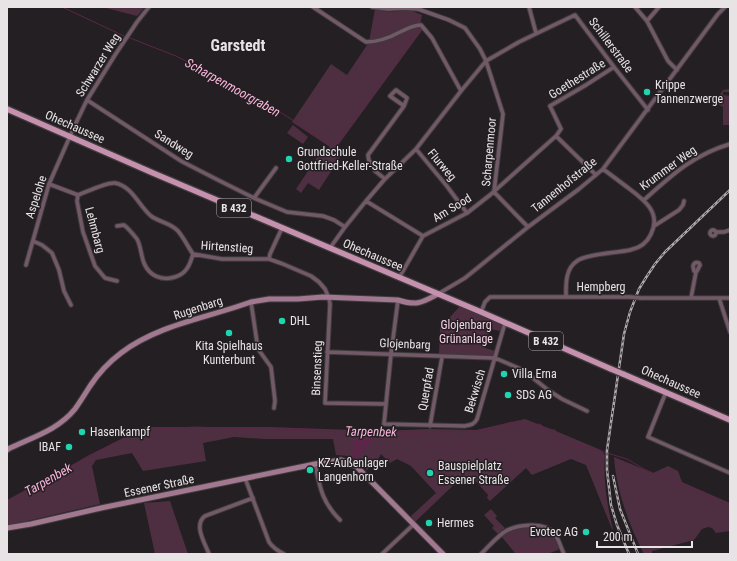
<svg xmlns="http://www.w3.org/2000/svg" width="737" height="561" font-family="'Roboto Condensed',sans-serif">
<rect width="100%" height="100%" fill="#241f22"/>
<!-- green -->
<path fill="#4e2f41" d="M102 7H145L137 16Z
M375 9 388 12 410 10 422 15 420 25 423 29 336 148 343 153 319 190 308 183 301 193 296 189 320 153 330 147 292 122 331 64 347 75 369 42Z
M729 89V92H723V95L730 96V125H723V107L714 102 723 90Z
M293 125 308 137 303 144 287 133Z
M461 305 503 324 500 331 490 329 485 348 495 351 494 356 439 354 440 328Z
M525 419 551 429 601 450 605 455C603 480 607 505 613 529H612L586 465 571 459 532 475 526 468 490 501 487 498 488 495 472 477 463 476 415 522 411 516 436 493 411 466 397 459 390 463 381 454 379 458 367 470 360 464 349 456 336 455 333 439H265L234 437 203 443 206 461 143 471 132 453 96 460 92 466 100 504 19 523 7 525V500L113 443 146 427H270L380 431 428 429 476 430Z
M614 457 653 473 668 466 678 471 682 482 730 503V531L716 533 712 528 708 527 702 529 694 540 652 551V554H644C629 526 616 489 614 457Z
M170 501 188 554H155L144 503Z
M491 509 497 516 495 518 505 528 498 534 492 528 494 526 484 515Z
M532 527C548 526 554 534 560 548L558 550 547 554H516L501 536C512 529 520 528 532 527Z"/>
<!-- water -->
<path fill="#5b2647" d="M355 437H375L357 458 352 456Z"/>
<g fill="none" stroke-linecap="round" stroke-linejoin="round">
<!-- stream -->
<path stroke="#5b2647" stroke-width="1" d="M62 7 124 36
M130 38 176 56 263 101 331 145
M336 145 376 89 377 86C381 80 387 69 393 66L420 28
M414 432 431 446 440 444 449 452 453 451 458 447 466 445 473 431
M7 503 10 502 88 456 141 430 195 427 345 432H429L485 431 512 422 522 427 540 424 545 429 555 430 561 441 579 447 584 446 627 459 644 469 670 481 730 505
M518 548 521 554
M536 552 537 547"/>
<defs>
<path id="street" d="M313 7 366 42C378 42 389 38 400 32 407 29 413 25 421 25L432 38 461 91
M372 7 388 9 404 8 418 9 449 20 465 28 480 49 486 61 503 114 494 192 528 227
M529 7 536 33
M635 7 647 21 668 61 677 70
M647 21 659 7
M87 100 181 161 218 180 254 198 287 212 323 216 334 220 345 227
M556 136 596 175
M416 149 446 185 467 213
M385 179 375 171 373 164 369 161 368 155 404 106 407 98 396 90 390 96 404 106
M49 184 78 195C86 192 107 182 115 183 132 186 139 206 151 216 159 222 171 223 178 231 184 238 188 247 193 254L222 259H269L283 264 311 276 319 282 325 289 329 298 330 304 325 403 386 404
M78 195 77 201 83 232 95 266 105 278 117 281
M254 198 276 168
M644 200C672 175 693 155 730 144
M366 201 423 236
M117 226 124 225C129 229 133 234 137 239 141 246 141 256 144 263 149 276 162 281 175 277 186 274 190 265 193 254
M654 226 679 210 683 205 684 201
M710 233a3 3 0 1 1 6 0a3 3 0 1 1-6 0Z
M716 232H724L730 230
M33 241 42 245 52 253 59 270 64 291 71 305
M330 248 345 227 366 201 384 180 416 149 461 91 486 61 519 42 552 26 575 15 614 67 648 110
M269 259 270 254 282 228
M26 265 49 184 75 125 87 100 115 55 137 22 149 7
M399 278 423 236 467 213 490 195 556 136 561 129 550 106 586 85 614 67
M438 294 465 278 528 227 579 189 603 169 718 14 725 7
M566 297C566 284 565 269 577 261 586 254 617 253 630 250 640 248 647 243 651 234 662 212 643 199 627 187 619 181 611 175 603 169
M641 298H730
M691 298 696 272 697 271 700 265 699 263C696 262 694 263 693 266L694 271 696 272
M719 298 730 332
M398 300 391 354 384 424 464 426C470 425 474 425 477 419L505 323
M251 302 258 349 271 367 275 401 274 408
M481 312 485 302 490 297H630
M327 352 495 358 523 370 548 390 562 399 587 411
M666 392 648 437 730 473
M430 426 442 357
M315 464C320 488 322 502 340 520
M245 478 269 542C273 548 278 551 284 554
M209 554C205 543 193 525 205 516L253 498
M382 554 414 524
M481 554C488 547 495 539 503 533 515 524 545 521 555 534 559 540 561 548 564 554"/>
<path id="secondary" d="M7 450 10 448C33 437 58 430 75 409 80 402 85 394 90 386 98 374 109 362 121 353 155 327 200 319 239 306L251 302 269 299H298L323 297 398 300C417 306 421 303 438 294
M7 528 31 524 101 508 315 464 341 460 351 463 357 467 443 554"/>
<path id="primary" d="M7 109 153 173 481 312 611 369
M623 374 730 420"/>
</defs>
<!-- street casing -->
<use href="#street" stroke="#3f3b3d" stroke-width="5.5"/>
<!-- secondary casing -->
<use href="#secondary" stroke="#3f3b3d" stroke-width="7"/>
<!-- primary casing -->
<use href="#primary" stroke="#3f3b3d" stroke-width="8"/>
<!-- street -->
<use href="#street" stroke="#725967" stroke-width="3.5"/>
<!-- secondary -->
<use href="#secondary" stroke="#a1788f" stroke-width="5"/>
<!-- primary -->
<use href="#primary" stroke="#c591ae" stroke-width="5.5"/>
<defs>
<path id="rail" d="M613 476 620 509 638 554
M629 554 617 525 611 505 607 470V450L624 334 630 312 639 289 647 276 655 264 665 252 730 190"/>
</defs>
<!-- rail casing -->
<use href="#rail" stroke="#aea9ac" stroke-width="2.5"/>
<!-- rail -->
<use href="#rail" stroke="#241f22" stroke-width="1" stroke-dasharray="3" stroke-linecap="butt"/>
<defs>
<path id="street-bridge" d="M630 297 641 298"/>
<path id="primary-bridge" d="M611 369 623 374"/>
</defs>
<!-- street-bridge casing -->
<use href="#street-bridge" stroke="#3f3b3d" stroke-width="5.5" stroke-linecap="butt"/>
<!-- primary-bridge casing -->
<use href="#primary-bridge" stroke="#3f3b3d" stroke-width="8" stroke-linecap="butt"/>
<!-- street-bridge -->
<use href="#street-bridge" stroke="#725967" stroke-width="3.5"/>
<!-- primary-bridge -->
<use href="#primary-bridge" stroke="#c591ae" stroke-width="5.5"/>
</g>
<!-- markers -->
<g fill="#1fd5b0" stroke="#241f22" stroke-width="1.5">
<circle cx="647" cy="92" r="4"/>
<circle cx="289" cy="159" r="4"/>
<circle cx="282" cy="321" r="4"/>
<circle cx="229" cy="333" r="4"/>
<circle cx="504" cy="374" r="4"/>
<circle cx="508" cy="395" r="4"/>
<circle cx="82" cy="432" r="4"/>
<circle cx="69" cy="447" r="4"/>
<circle cx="310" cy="470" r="4"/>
<circle cx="430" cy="473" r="4"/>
<circle cx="429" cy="523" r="4"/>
<circle cx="586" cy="532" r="4"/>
</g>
<g text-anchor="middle" stroke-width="3" stroke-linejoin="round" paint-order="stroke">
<!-- shield labels -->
<g fill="#241f22" stroke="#ada9ab" stroke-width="1">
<rect x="217" y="199" width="34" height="18" rx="3"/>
<rect x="529" y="332" width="34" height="18" rx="3"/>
</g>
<g font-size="11" font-weight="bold" fill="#e8e4e6">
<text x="234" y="212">B 432</text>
<text x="546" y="345">B 432</text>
</g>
<!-- street labels -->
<g font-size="12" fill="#e8e4e6" stroke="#241f22">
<text transform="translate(611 45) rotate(53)" y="4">Schillerstraße</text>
<text transform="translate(98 65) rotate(-58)" y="4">Schwarzer Weg</text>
<text transform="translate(577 79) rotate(-32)" y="4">Goethestraße</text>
<text transform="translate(75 127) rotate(24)" y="4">Ohechaussee</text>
<text transform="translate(174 144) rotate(32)" y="4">Sandweg</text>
<text transform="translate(489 152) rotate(-85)" y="4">Scharpenmoor</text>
<text transform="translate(442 165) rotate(50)" y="4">Flurweg</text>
<text transform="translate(668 168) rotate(-36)" y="4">Krummer Weg</text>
<text transform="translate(564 185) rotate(-39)" y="4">Tannenhofstraße</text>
<text transform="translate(36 197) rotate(-72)" y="4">Aspelohe</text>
<text transform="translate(452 208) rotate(-31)" y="4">Am Sood</text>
<text transform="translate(95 230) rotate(75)" y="4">Lehmbarg</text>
<text transform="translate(227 247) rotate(4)" y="4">Hirtenstieg</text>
<text transform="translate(373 255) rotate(23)" y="4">Ohechaussee</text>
<text x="601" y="291">Hempberg</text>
<text transform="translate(198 308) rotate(-18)" y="4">Rugenbarg</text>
<text transform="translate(405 344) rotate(2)" y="4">Glojenbarg</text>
<text transform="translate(317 368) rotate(-88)" y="4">Binsenstieg</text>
<text transform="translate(671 382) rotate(24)" y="4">Ohechaussee</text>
<text transform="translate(426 389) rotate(-80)" y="4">Querpfad</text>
<text transform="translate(475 391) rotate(-73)" y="4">Bekwisch</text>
<text transform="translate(159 486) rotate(-12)" y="4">Essener Straße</text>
</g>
<!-- poi labels -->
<g font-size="12" fill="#e8e4e6" stroke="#241f22" text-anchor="start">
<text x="655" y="89">Krippe<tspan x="655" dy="14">Tannenzwerge</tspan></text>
<text x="297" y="156">Grundschule<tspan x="297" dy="14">Gottfried-Keller-Straße</tspan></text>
<text x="290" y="325">DHL</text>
<text x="229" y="350" text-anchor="middle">Kita Spielhaus<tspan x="229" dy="14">Kunterbunt</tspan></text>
<text x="512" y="378">Villa Erna</text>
<text x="516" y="399">SDS AG</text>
<text x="90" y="436">Hasenkampf</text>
<text x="61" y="451" text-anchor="end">IBAF</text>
<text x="318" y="467">KZ-Außenlager<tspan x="318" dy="14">Langenhorn</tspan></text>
<text x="438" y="470">Bauspielplatz<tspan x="438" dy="14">Essener Straße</tspan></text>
<text x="437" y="527">Hermes</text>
<text x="578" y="536" text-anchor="end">Evotec AG</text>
</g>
<!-- park labels -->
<g font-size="12" fill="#f5d1e4" stroke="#241f22">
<text x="466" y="329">Glojenbarg<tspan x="466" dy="14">Grünanlage</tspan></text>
</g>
<!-- water labels -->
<g font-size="13" font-style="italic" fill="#fab5dc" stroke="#241f22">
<text transform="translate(233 87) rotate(29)" y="5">Scharpenmoorgraben</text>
<text transform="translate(371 431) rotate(1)" y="5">Tarpenbek</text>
<text transform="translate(48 479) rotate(-30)" y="5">Tarpenbek</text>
</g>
<!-- district labels -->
<g font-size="16" font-weight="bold" fill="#e8e4e6" stroke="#241f22">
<text x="238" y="51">Garstedt</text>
</g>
</g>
<!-- border -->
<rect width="737" height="561" fill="none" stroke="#e8e4e6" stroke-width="16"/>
<!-- scale -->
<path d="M597 541v6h95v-6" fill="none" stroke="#e8e4e6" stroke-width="2"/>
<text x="603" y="541" font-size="12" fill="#e8e4e6" stroke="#241f22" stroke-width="3" paint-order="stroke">200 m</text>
</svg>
